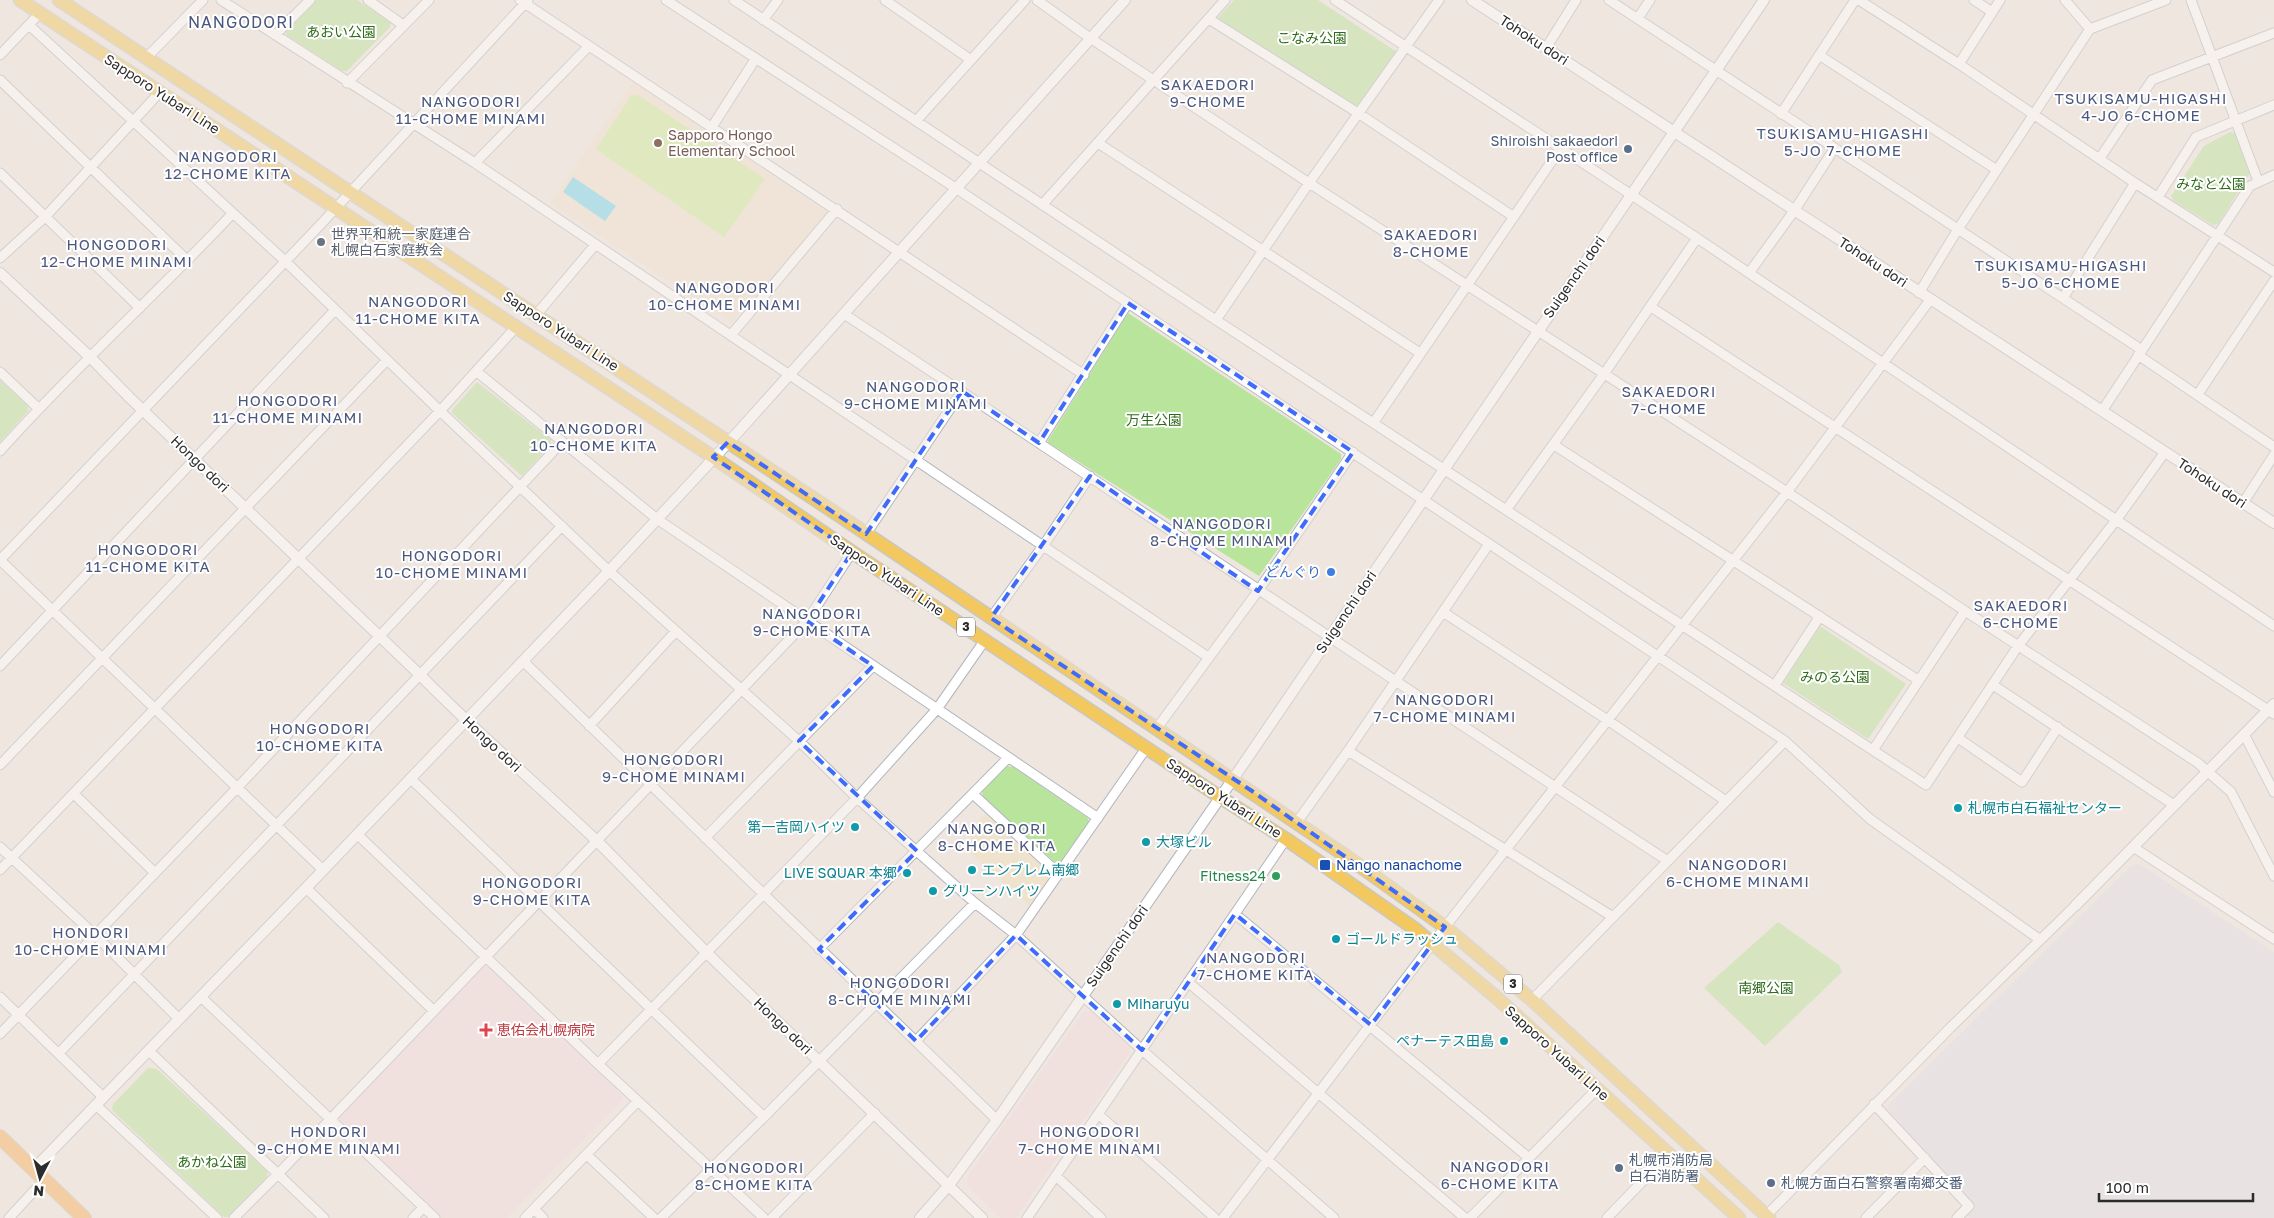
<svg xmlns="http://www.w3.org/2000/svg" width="2274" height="1218" font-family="'Golos Text','Noto Sans JP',sans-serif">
<rect width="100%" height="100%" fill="#eee6df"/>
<!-- industrial -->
<path fill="#e1dfe6" d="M2139 864 2274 952V1218H1970L1967 1215 1974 1207 1888 1109V1105L2132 865Z"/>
<!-- education -->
<path fill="#efe3ce" d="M633 82 827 212V215L731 322 550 203Z
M988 811 1053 872 1030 906 970 853 977 844 967 834Z"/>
<!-- medical -->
<path fill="#f4dcde" d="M480 965H485L622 1095V1100L507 1218H441L337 1119Z
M1084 1011H1090L1130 1047V1052L1016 1218H1001L967 1184 968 1176Z"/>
<!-- green -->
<path fill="#b8e59b" d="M315 0H357L391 22 390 27 347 71H342L286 35V31Z
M1234 0H1318L1397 52 1359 104 1355 106 1220 24 1217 19Z
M2230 132 2236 134 2250 173 2218 224 2213 225 2174 201 2171 196 2204 146Z
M1128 313 1341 454V459L1259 576 1047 442Z
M0 380 28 406V411L0 442Z
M477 382 551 440V444L522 476 452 413V410Z
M1820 626 1906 684 1868 739 1783 683Z
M1007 766 1013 767 1088 818 1090 826 1060 867 983 797 982 792Z
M1778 922 1839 965 1842 972 1765 1046 1704 988Z
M148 1068 157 1069 267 1171V1177L228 1217H224L112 1110 113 1104Z"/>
<!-- pitch -->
<path fill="#ccec97" d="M638 95 765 179 724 237 596 149 631 96Z"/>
<!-- water -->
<path fill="#71d5f0" d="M573 177 616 206 605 221 563 192Z"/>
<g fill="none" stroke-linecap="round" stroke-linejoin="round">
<defs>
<path id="minor" d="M221 0 475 163 1208 657
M368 0 403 25
M520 0 1084 375
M666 0 957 189 1785 741 1870 819 2039 939
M734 0 1216 320 1926 785 2018 646 2117 519 2165 452
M885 0 971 60
M1037 0 1090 38 1309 183 1787 492 1965 611 2198 763 2231 792 2274 876
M1335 0 1697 238 2274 626
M1609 0 2142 350
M1859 0 1959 64 2135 183 2274 272
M1974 0 1992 12
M2065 0 2090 29
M2191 0 2258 181
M1638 18 1650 0
M1209 19 1358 113 1514 217
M763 20 778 0
M29 25 285 261 440 411 609 571 799 741 857 798 975 903 1016 935 1142 1050 1334 1218
M275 35 310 0
M1546 48 1576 0
M0 55 40 13
M1819 55 1997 170
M147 57 203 0
M1959 64 2000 0
M0 80 188 261
M347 83 429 0
M1781 114 1855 0
M916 121 1025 0
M712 127 756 58
M1098 143 1420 353
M2100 158 2152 80 2274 33
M475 163 589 46
M0 173 140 308
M2158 197 2196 137 2274 105
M1042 205 1225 0
M0 258 45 217 160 92
M1749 273 1794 211 1834 149
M1919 293 1958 229 2090 29 2166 0
M2063 298 2135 183
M1651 307 2274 714
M844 314C1120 495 1392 681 1668 861
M536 315 595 245
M1216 320 1309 183 1439 0
M731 335 837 209
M2138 355 2274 447
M476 371 657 519 1098 818
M0 372 38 408
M2198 394 2274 281
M2102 411 2250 186 2274 175
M1374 422 1560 149
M1039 443 1128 303
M1554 445 1918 680
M0 451C74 368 157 294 233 213
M2243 503 2274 455
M1506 510 1604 374 1697 238
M866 534 962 391
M0 560 322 223 528 0
M0 560 323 870
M1443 612 1606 719 1726 801
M991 618 1043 546 1090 476
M523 661 997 1120
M0 666 335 310
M1775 685 1820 616
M1993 685 2174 805
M589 726 676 631
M1157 728 1258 591 1353 452
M2244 734 2274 792
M1958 738 2022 782 2058 727
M1873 750 1965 611
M1348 751 1613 917
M0 765 387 360
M411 779 764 1117
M74 794 155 873
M973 794 1059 874
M1297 822 1348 751 1489 544
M358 835 598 1064 764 1218
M705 838 873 666
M0 847 96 936 179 1019
M2133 847 2274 939
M0 870 440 411 516 327
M306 888 434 1011
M1235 914 1529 1158
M819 949 1008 758
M1188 982 1465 1218
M0 997 103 1097
M201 997 435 1218
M1532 1000 1785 741
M0 1034 237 788 562 442
M916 1041 1016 935 1147 747
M149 1051 324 1218
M59 1053 562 526
M598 1064 857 798 937 709 985 640
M1874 1104 1969 1206 1957 1218
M96 1105 217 1218
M1098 1114 1215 1218
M587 1155 654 1218
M1056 1176 1101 1218
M534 1209 543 1218
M9 1218 44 1180
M234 1218 278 1174 807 621 852 552
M413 1218 424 1207
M525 1218 638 1101
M661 1218 764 1117 975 903
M772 1218 875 1113
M1027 1218 1286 839
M1223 1218 1445 927 1787 492 1930 300
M1470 1218 1597 1089
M1607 1218 1669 1154
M1764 1218 1950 1028 2076 905
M1866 1218 1925 1158"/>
<path id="tertiary" d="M1472 0 2274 523
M0 273 90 357 130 398 419 674C476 732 538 785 597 841 635 879 672 918 710 956 800 1044 892 1130 982 1218
M2076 905 2274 704
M33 1170 306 888 609 571 738 432 1125 0
M920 1218 949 1185 997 1120 1242 766 1764 0"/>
<path id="primary" d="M20 0 713 457 852 552 1220 797 1286 839 1415 929 1497 998 1739 1218
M59 0 837 514 1346 856 1445 927 1532 1000 1769 1218"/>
<path id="trunk" d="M0 1137 84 1218"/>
</defs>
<!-- minor casing -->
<use href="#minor" stroke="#b2b6c0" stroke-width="11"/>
<!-- tertiary casing -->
<use href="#tertiary" stroke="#b2b6c0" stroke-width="12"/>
<!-- primary casing -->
<use href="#primary" stroke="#c8c8c8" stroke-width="15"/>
<!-- trunk casing -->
<use href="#trunk" stroke="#c8c8c8" stroke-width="16"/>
<!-- minor -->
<use href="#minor" stroke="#fff" stroke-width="9"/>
<!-- tertiary -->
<use href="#tertiary" stroke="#fff" stroke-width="10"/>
<!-- primary -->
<use href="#primary" stroke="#f2c85f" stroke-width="12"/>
<!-- trunk -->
<use href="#trunk" stroke="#f8b05c" stroke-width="14"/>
</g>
<!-- marked area -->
<path d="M0 0H2274V1218H0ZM1128 303 1353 452 1258 591 1090 476 991 618 1252 791 1445 927 1371 1025 1235 914 1142 1050 1016 935 916 1041 819 949 917 851 799 741 873 666 807 621 852 552 713 457 728 442 866 534 962 391 1039 443Z" fill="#eee6df" fill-opacity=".55" fill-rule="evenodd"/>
<path fill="none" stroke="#3e6bfc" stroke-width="4" stroke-dasharray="10 6" stroke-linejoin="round" d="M1128 303 1353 452 1258 591 1090 476 991 618 1252 791 1445 927 1371 1025 1235 914 1142 1050 1016 935 916 1041 819 949 917 851 799 741 873 666 807 621 852 552 713 457 728 442 866 534 962 391 1039 443Z"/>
<!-- markers -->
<circle fill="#8d6e63" stroke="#fff" stroke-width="2" cx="658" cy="143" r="5"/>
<g fill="#5c6f8a" stroke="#fff" stroke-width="2">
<circle cx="1628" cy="149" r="5"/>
<circle cx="1619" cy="1168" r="5"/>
<circle cx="1771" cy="1183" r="5"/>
</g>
<circle fill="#6b7280" stroke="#fff" stroke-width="2" cx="321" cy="242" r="5"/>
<circle fill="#3f7fe0" stroke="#fff" stroke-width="2" cx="1331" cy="572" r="5"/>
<g fill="#0f9aa8" stroke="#fff" stroke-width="2">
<circle cx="1958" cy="808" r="5"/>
<circle cx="855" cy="827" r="5"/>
<circle cx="1146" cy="842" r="5"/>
<circle cx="972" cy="870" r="5"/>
<circle cx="907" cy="873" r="5"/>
<circle cx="933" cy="891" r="5"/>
<circle cx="1336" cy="939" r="5"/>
<circle cx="1117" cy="1004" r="5"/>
<circle cx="1504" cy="1041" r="5"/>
</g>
<rect fill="#1a4fb4" stroke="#fff" stroke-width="2" x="1319" y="859" width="12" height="12" rx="2.5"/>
<circle fill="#2e9e5b" stroke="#fff" stroke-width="2" cx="1276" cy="876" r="5"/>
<path fill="#e0444e" stroke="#fff" stroke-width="2" d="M483.5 1022.5h5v5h5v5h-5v5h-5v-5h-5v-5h5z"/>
<g text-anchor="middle" stroke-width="4" stroke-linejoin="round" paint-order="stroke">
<!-- shield labels -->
<g fill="#fff" stroke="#6b6b6b" stroke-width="1">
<rect x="957" y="617.5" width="18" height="19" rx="4"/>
<rect x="1504" y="974.5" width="18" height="19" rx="4"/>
</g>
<g font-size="12" font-weight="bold" fill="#2c2c2c">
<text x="966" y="631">3</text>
<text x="1513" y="988">3</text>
</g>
<!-- park labels -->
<g font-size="14" fill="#2f6b1a" stroke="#fff">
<text x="341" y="37">あおい公園</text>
<text x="1312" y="43">こなみ公園</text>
<text x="2211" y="189">みなと公園</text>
<text x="1154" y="425">万生公園</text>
<text x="1835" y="682">みのる公園</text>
<text x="1766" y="993">南郷公園</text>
<text x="212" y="1167">あかね公園</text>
</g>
<!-- street labels -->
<g font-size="14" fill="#2c2c2c" stroke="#fff">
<text transform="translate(1534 40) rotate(33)" y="5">Tohoku dori</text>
<text transform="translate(162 94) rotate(33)" y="5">Sapporo Yubari Line</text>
<text transform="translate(1873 262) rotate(33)" y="5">Tohoku dori</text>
<text transform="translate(1574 277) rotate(-55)" y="5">Suigenchi dori</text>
<text transform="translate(561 331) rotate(33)" y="5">Sapporo Yubari Line</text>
<text transform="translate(200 464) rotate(44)" y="5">Hongo dori</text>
<text transform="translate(2212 483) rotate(33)" y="5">Tohoku dori</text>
<text transform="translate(887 575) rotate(34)" y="5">Sapporo Yubari Line</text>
<text transform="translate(1346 612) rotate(-56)" y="5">Suigenchi dori</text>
<text transform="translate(492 744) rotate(43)" y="5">Hongo dori</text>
<text transform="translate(1224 798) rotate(33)" y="5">Sapporo Yubari Line</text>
<text transform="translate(1117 946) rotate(-55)" y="5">Suigenchi dori</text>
<text transform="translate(783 1026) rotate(44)" y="5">Hongo dori</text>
<text transform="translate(1557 1053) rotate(42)" y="5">Sapporo Yubari Line</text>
</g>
<!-- education labels -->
<g font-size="14" fill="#785e54" stroke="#fff" text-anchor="start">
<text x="668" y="140">Sapporo Hongo<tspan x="668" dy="16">Elementary School</tspan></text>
</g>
<!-- service labels -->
<g font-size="14" fill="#4e5e75" stroke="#fff" text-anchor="start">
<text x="1618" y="146" text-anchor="end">Shiroishi sakaedori<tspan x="1618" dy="16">Post office</tspan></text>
<text x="1629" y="1165">札幌市消防局<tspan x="1629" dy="16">白石消防署</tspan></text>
<text x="1781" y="1188">札幌方面白石警察署南郷交番</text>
</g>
<!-- worship labels -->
<g font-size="14" fill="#5b616d" stroke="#fff" text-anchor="start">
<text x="331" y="239">世界平和統一家庭連合<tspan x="331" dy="16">札幌白石家庭教会</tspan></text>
</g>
<!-- shop labels -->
<g font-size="14" fill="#366cbe" stroke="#fff" text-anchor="end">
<text x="1321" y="577">どんぐり</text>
</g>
<!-- culture labels -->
<g font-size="14" fill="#0d838f" stroke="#fff" text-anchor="start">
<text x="1968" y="813">札幌市白石福祉センター</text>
<text x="845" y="832" text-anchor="end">第一吉岡ハイツ</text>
<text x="1156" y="847">大塚ビル</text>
<text x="982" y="875">エンブレム南郷</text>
<text x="897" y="878" text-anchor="end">LIVE SQUAR 本郷</text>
<text x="943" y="896">グリーンハイツ</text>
<text x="1346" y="944">ゴールドラッシュ</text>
<text x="1127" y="1009">Miharuyu</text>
<text x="1494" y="1046" text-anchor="end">ペナーテス田島</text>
</g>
<!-- transit labels -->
<g font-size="14" fill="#164399" stroke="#fff" text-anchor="start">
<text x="1336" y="870">Nango nanachome</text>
</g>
<!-- leisure labels -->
<g font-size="14" fill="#27864d" stroke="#fff" text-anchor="end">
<text x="1266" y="881">Fitness24</text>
</g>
<!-- health labels -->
<g font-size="14" fill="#be3a42" stroke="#fff" text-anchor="start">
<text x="497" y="1035">恵佑会札幌病院</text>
</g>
<!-- neighbourhood labels -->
<g font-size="15" letter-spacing="1" fill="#4b577e" stroke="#fff">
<text x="1208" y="90">SAKAEDORI<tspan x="1208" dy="17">9-CHOME</tspan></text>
<text x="2141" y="104">TSUKISAMU-HIGASHI<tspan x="2141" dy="17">4-JO 6-CHOME</tspan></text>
<text x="471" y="107">NANGODORI<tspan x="471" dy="17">11-CHOME MINAMI</tspan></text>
<text x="1843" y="139">TSUKISAMU-HIGASHI<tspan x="1843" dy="17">5-JO 7-CHOME</tspan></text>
<text x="228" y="162">NANGODORI<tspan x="228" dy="17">12-CHOME KITA</tspan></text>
<text x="1431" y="240">SAKAEDORI<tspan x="1431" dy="17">8-CHOME</tspan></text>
<text x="117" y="250">HONGODORI<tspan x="117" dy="17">12-CHOME MINAMI</tspan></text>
<text x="2061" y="271">TSUKISAMU-HIGASHI<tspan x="2061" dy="17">5-JO 6-CHOME</tspan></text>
<text x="725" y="293">NANGODORI<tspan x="725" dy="17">10-CHOME MINAMI</tspan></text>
<text x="418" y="307">NANGODORI<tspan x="418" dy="17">11-CHOME KITA</tspan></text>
<text x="916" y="392">NANGODORI<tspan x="916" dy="17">9-CHOME MINAMI</tspan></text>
<text x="1669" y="397">SAKAEDORI<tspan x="1669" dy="17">7-CHOME</tspan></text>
<text x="288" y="406">HONGODORI<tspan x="288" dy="17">11-CHOME MINAMI</tspan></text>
<text x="594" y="434">NANGODORI<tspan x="594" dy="17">10-CHOME KITA</tspan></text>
<text x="1222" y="529">NANGODORI<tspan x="1222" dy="17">8-CHOME MINAMI</tspan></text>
<text x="148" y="555">HONGODORI<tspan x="148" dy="17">11-CHOME KITA</tspan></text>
<text x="452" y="561">HONGODORI<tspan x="452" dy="17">10-CHOME MINAMI</tspan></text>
<text x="2021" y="611">SAKAEDORI<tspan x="2021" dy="17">6-CHOME</tspan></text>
<text x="812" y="619">NANGODORI<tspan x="812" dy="17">9-CHOME KITA</tspan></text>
<text x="1445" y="705">NANGODORI<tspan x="1445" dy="17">7-CHOME MINAMI</tspan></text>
<text x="320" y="734">HONGODORI<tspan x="320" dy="17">10-CHOME KITA</tspan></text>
<text x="674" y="765">HONGODORI<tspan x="674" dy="17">9-CHOME MINAMI</tspan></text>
<text x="997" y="834">NANGODORI<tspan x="997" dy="17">8-CHOME KITA</tspan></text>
<text x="1738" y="870">NANGODORI<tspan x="1738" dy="17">6-CHOME MINAMI</tspan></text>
<text x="532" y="888">HONGODORI<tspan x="532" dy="17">9-CHOME KITA</tspan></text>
<text x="91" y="938">HONDORI<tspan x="91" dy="17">10-CHOME MINAMI</tspan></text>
<text x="1256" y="963">NANGODORI<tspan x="1256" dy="17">7-CHOME KITA</tspan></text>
<text x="900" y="988">HONGODORI<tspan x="900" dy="17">8-CHOME MINAMI</tspan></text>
<text x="329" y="1137">HONDORI<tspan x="329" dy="17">9-CHOME MINAMI</tspan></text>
<text x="1090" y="1137">HONGODORI<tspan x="1090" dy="17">7-CHOME MINAMI</tspan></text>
<text x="1500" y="1172">NANGODORI<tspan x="1500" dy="17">6-CHOME KITA</tspan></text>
<text x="754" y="1173">HONGODORI<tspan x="754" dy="17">8-CHOME KITA</tspan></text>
</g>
<!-- quarter labels -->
<g font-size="16" letter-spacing="1" fill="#4b577e" stroke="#fff">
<text x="241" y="28">NANGODORI</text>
</g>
</g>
<!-- north arrow -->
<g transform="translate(40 1178) rotate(186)" stroke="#ffffff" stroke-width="4" paint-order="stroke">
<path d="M0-4L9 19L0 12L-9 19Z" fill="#2c2c2c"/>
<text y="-8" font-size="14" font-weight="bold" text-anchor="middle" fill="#2c2c2c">N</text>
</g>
<!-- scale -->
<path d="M2099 1193v8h154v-8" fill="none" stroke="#2c2c2c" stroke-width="2.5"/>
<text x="2106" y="1193" font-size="15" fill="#2c2c2c" stroke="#ffffff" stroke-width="4" paint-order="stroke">100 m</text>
</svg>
